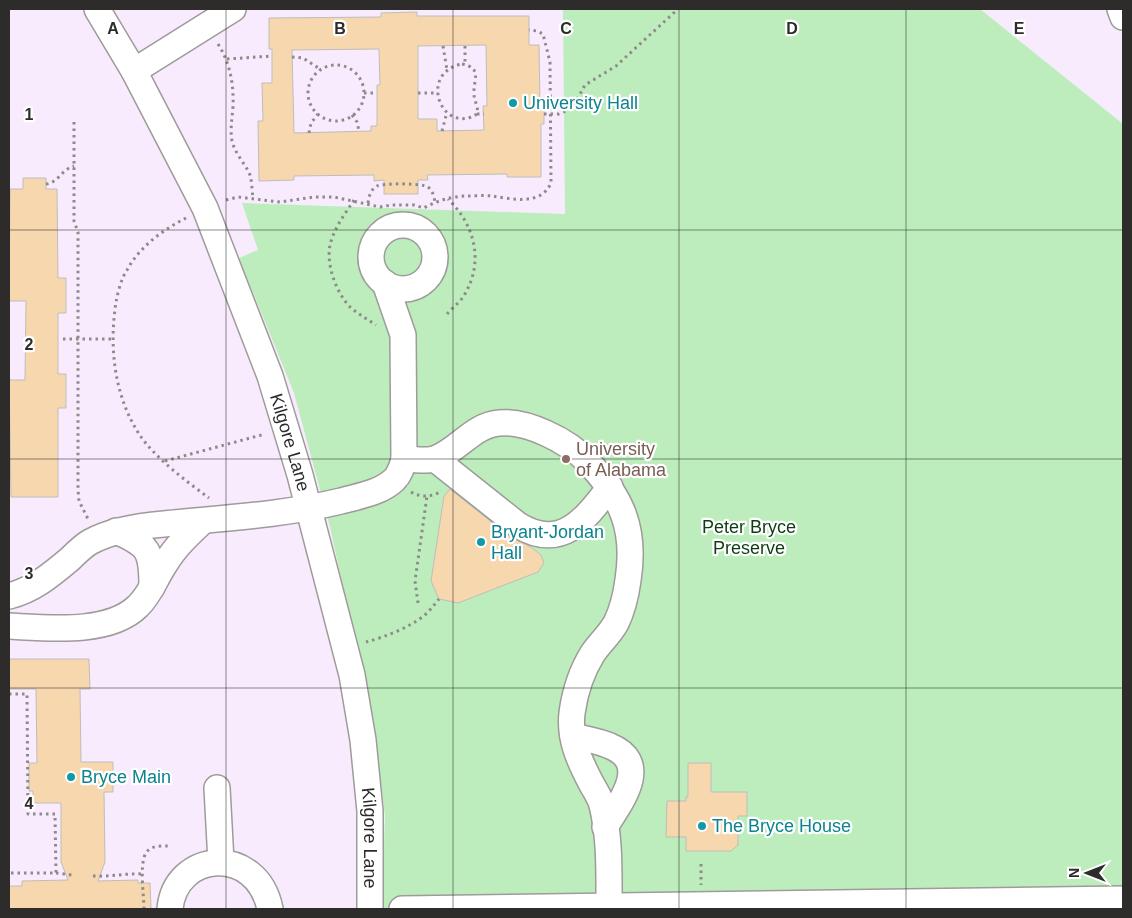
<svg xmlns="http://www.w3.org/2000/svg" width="1132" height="918" font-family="Arial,sans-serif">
<rect width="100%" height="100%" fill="#fcfaf8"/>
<!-- education -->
<path fill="#f9ebfe" d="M9 9H1123V909H9Z"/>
<!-- green -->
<path fill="#bdedbd" d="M563 9H980L1123 124V909H382L385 816 376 741 330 527 294 393 239 258 258 250 242 203 565 214Z"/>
<!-- building -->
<path fill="#f7d7ad" stroke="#bfbdbb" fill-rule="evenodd" d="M417 12V16H529V45H539L540 105H544V124H541V177H507V174L427 175 428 180H418V194H384V180L374 181V175L294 176V180L259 181 258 121H263L262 83H272V49H269V18L381 17V13ZM486 45 487 106H483L484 130 437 131V119H418V46ZM379 49 380 85H377V126H371V131L294 133 292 50Z
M23 178H46V189H57L58 278H66V313H58V374H66V408H58V497H11L9 380H25L26 301H9L10 189H23Z
M450 489 509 536 531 547 541 555 544 563 538 572 458 603 439 599 431 581 444 496Z
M9 659H89L90 689H80L81 762H113V792H104L105 862 98 881 138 880V883H150L151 909H9V886H22V881L68 880 61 862V803H33V791H29V763H37L36 689H9Z
M688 763H711V792H747V816H738V845L731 851H686V837H666L667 801H686V797H688Z"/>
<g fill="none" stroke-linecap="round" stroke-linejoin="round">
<defs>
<g id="minor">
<path id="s1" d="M97 9 134 71 205 208 270 376 300 475 352 675 363 740 370 811V909"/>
<path d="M1120 9 1123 17"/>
<path d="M134 71 233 9"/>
<circle cx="403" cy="257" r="32"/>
<path d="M404 459C413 459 429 462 437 458 459 449 474 425 499 423 527 420 568 441 587 461 622 497 636 529 628 580 626 595 623 609 616 623 610 634 600 643 593 653 581 672 575 691 572 713 569 738 579 760 590 781 594 789 600 797 602 805 610 837 609 873 609 906"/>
<path d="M435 459 518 525C562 552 586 518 610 487"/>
<path d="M116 531C149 545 152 551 152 587"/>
<path d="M9 596C33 590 51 575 70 559 76 553 83 546 90 542 112 530 139 526 164 524 224 518 283 515 341 501 359 496 380 493 394 480 400 474 402 467 404 459L403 335 385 283"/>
<path d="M9 626C47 628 109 635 138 606 150 595 156 577 165 564 175 547 189 534 203 521"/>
<path d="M573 736C585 739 599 741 610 746 652 763 620 803 605 827"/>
<path d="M217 788 221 862"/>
<path d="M170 909C175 851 257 844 270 909"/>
<path d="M402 909 1123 899"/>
</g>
</defs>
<!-- minor casing -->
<use href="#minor" stroke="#9e9b99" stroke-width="28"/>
<!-- path -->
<path stroke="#8c8b89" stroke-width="3" stroke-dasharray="2.5 4" stroke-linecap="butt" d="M218 44C230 63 234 84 233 107 232 119 230 129 232 141 235 154 245 163 250 175 252 182 252 191 253 198
M443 46 447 70
M465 46V64
M292 57 303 58 320 69
M227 59 272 56
M462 64C483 68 473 80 474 94 474 101 479 107 477 114 442 136 417 73 462 64Z
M308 93a28 28 0 1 1 56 0a28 28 0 1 1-56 0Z
M364 93H377
M418 93H437
M477 114H484
M544 114H559L568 110 575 103 585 85 616 66 678 9
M352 115 357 122 359 131
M74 122V221L78 232V490L79 501 88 519
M442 131 447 112
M309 133 311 123 318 114
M46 184C58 183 62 169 74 166
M226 200 238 197 280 202 314 197H334L380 207 391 205H414L424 208C436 201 450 197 465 196 473 196 483 195 492 196 512 199 541 206 551 183L550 62 543 34 537 31 529 30
M354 200C345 214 334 228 330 245 326 265 336 292 350 307 358 314 367 319 376 325
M368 203C369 197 370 190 377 186 383 183 423 183 428 187 433 191 434 197 435 202
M186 218C163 230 140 246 127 270 121 279 118 292 116 302 109 347 114 395 139 434 155 458 186 481 209 498
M447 314C452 308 459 303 463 297 485 263 475 225 448 199
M63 339H112
M165 461 265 434
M411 492C421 498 432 497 442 491
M418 603 415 581 427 496
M366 642C385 637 411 627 426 614 431 609 435 604 439 599
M9 694H27L28 814H55L56 873H9
M701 864V885
M56 873 72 875
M93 876C110 877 126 873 143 874
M144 909C144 896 139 864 146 853 151 845 161 846 168 846"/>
<!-- minor -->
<use href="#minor" stroke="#fff" stroke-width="25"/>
</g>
<!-- grid -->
<path fill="none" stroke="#2d2c2b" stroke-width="1" stroke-opacity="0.55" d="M226 9V909M453 9V909M679 9V909M906 9V909M9 230H1123M9 459H1123M9 688H1123"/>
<!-- markers -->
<g fill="#0f9aa8" stroke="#fff" stroke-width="2">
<circle cx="513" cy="103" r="5"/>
<circle cx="481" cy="542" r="5"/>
<circle cx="71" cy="777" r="5"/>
<circle cx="702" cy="826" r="5"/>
</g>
<circle fill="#8d6e63" stroke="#fff" stroke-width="2" cx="566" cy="459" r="5"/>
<g text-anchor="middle" stroke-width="4.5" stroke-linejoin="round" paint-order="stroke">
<!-- culture labels -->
<g font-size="18" fill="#0d838f" stroke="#fff" text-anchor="start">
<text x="523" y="109">University Hall</text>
<text x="491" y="538">Bryant-Jordan<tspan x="491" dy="21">Hall</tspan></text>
<text x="81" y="783">Bryce Main</text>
<text x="712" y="832">The Bryce House</text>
</g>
<!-- street labels -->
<g font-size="18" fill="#2d2c2b" stroke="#fff">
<text dy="6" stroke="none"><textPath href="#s1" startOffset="476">Kilgore Lane</textPath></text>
<text dy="6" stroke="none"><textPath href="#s1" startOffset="881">Kilgore Lane</textPath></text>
</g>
<!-- education labels -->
<g font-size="18" fill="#785e54" stroke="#fff" text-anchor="start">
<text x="576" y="455">University<tspan x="576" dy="21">of Alabama</tspan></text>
</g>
<!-- park labels -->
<g font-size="18" fill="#0f3c14" stroke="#fff">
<text x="749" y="533">Peter Bryce<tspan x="749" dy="21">Preserve</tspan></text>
</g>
</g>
<g font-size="16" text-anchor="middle" font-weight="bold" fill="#2d2c2b" stroke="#fff" stroke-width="4.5" stroke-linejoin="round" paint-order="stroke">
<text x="113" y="34">A</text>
<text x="340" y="34">B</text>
<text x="566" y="34">C</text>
<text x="792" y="34">D</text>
<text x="1019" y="34">E</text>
<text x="29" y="120">1</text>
<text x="29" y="350">2</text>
<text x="29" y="579">3</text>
<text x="29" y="809">4</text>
</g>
<!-- border -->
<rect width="1132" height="918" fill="none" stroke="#2d2c2b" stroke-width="20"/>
<!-- north arrow -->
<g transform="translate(1087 873) rotate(270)" stroke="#ffffff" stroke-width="4" paint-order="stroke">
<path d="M0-4L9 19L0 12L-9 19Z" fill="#2d2c2b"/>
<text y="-8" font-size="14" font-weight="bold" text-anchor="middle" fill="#2d2c2b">N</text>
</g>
</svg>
